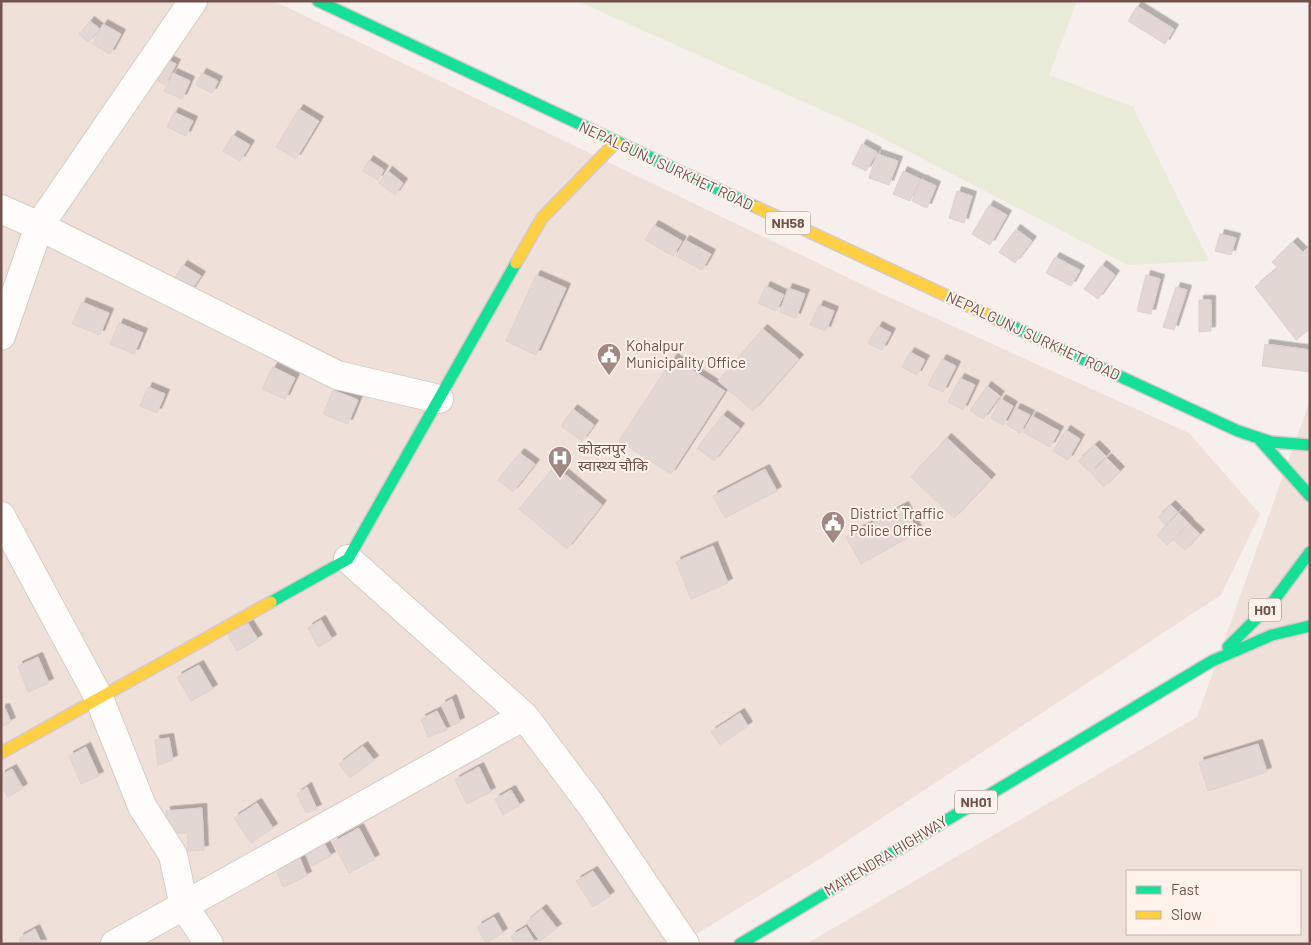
<svg xmlns="http://www.w3.org/2000/svg" width="1311" height="945" font-family="Barlow,'Noto Sans Devanagari',sans-serif">
<defs>
<filter id="shadow"><feDropShadow dx="4.5" dy="-4.5" stdDeviation="0" flood-color="#0004"/></filter>
</defs>
<rect width="100%" height="100%" fill="#f6efeb"/>
<!-- residential -->
<path fill="#efe0d9" fill-rule="evenodd" d="M1 1H274L882 294 1189 433 1260 514 1221 595 818 860 680 944H1Z
M1309 403 1310 944H806L1197 717ZM1127 871H1300V934H1127Z"/>
<!-- green -->
<path fill="#e7ebd7" d="M577 1H1077L1049 75 1133 107 1209 261 1128 265 869 131Z"/>
<!-- building -->
<path fill="#e2d7d3" stroke="#ded1ce" filter="url(#shadow)" d="M1137 6 1174 29 1165 44 1128 21Z
M90 21 100 29 88 42 79 34Z
M103 24 121 34 110 54 93 44Z
M160 56 176 64 165 85 149 76Z
M173 73 190 81 182 99 164 91Z
M202 73 218 81 212 93 196 85Z
M299 109 319 121 296 159 276 147Z
M174 112 193 121 186 136 167 127Z
M233 135 250 145 240 161 223 151Z
M862 144 877 152 866 171 852 164Z
M877 154 898 161 889 185 869 178Z
M369 160 384 170 378 180 363 171Z
M388 171 403 183 395 195 379 183Z
M903 171 920 179 910 201 893 194Z
M921 179 936 186 927 208 912 201Z
M957 191 972 196 964 223 949 218Z
M989 205 1007 215 990 245 972 234Z
M654 225 682 241 673 256 645 240Z
M1016 229 1032 241 1015 263 999 252Z
M1220 234 1236 238 1231 255 1215 251Z
M685 240 711 254 702 270 676 256Z
M1293 242 1303 252 1310 245V329L1296 340 1255 287 1278 268 1272 262Z
M1055 257 1080 270 1071 286 1046 273Z
M183 265 201 276 190 292 173 281Z
M1102 265 1115 275 1098 299 1084 289Z
M536 275 566 288 536 355 506 341Z
M1146 275 1160 279 1151 314 1137 311Z
M766 286 784 295 776 311 758 303Z
M1176 287 1187 290 1174 330 1163 327Z
M788 288 805 294 796 318 780 312Z
M1199 300H1211V331L1199 332Z
M82 302 109 313 100 335 72 324Z
M819 305 834 311 826 331 810 325Z
M119 323 143 333 134 354 110 344Z
M878 326 891 333 882 350 868 343Z
M763 329 799 359 753 411 718 381Z
M1265 344 1310 350V372L1262 366Z
M910 352 925 360 917 375 902 367Z
M673 358 725 391 671 474 619 441Z
M942 359 956 366 943 392 928 385Z
M273 367 295 378 285 399 262 389Z
M960 378 975 385 963 410 948 402Z
M987 386 1000 396 983 419 970 410Z
M148 387 165 394 157 413 140 406Z
M333 390 358 400 348 424 323 414Z
M1001 399 1013 406 1003 425 991 418Z
M1016 408 1030 415 1020 433 1007 425Z
M573 409 594 425 582 441 561 426Z
M723 415 740 428 714 461 697 448Z
M1032 416 1059 431 1050 447 1023 432Z
M1066 430 1080 439 1068 460 1053 451Z
M947 438 991 479 954 518 911 477Z
M1095 445 1106 456 1090 472 1078 461Z
M520 453 535 464 513 492 498 480Z
M1107 458 1120 471 1104 487 1091 473Z
M555 466 602 505 567 549 519 509Z
M765 469 777 491 725 518 713 496Z
M1171 505 1178 512 1165 525 1158 517Z
M904 506 918 532 861 564 846 537Z
M1179 513 1189 523 1167 545 1157 535Z
M1189 524 1200 534 1185 550 1174 540Z
M713 546 728 583 691 599 676 562Z
M321 620 332 639 318 647 308 628Z
M247 622 258 639 237 651 227 633Z
M38 657 49 683 28 692 18 666Z
M199 665 213 689 191 701 177 677Z
M452 699 460 722 451 726 441 705Z
M5 708 11 722 1 727V709Z
M437 711 447 730 428 737 421 719Z
M740 713 748 726 720 745 711 732Z
M169 738 173 760 158 765 155 740Z
M1258 744 1267 772 1208 791 1199 762Z
M363 746 374 760 350 778 339 764Z
M86 747 99 776 81 784 69 756Z
M479 767 491 792 467 804 455 780Z
M12 769 23 788 8 797 1 786V775Z
M307 787 317 809 306 813 297 794Z
M511 790 520 805 503 815 495 799Z
M257 803 273 828 251 843 234 818Z
M202 808 204 850 188 851 187 833H168L166 811Z
M359 828 375 859 349 873 333 842Z
M321 837 331 856 312 866 302 847Z
M299 856 307 876 283 887 275 867Z
M593 871 610 896 593 907 576 881Z
M542 909 557 928 540 941 526 922Z
M494 917 503 933 486 943 477 927Z
M526 927 536 944H515L511 936Z
M35 929 42 944H21L19 938Z"/>
<g fill="none" stroke-linecap="round" stroke-linejoin="round">
<defs>
<path id="street" d="M1 209 39 226 337 375 439 399
M1 336 39 226 193 1
M1 516 99 698 142 806 173 855 184 906 209 944
M348 559 524 716 591 805 685 944
M115 944 524 716"/>
<path id="fast" d="M318 1 756 207
M992 317 1238 431 1271 442 1310 445
M1260 440 1310 496
M271 602 348 559 516 263
M1228 647 1272 603 1310 552
M740 944 1212 661 1272 635 1310 626"/>
<path id="slow" d="M756 207 992 317
M516 263 542 218 616 142
M1 753 271 602"/>
</defs>
<!-- street casing -->
<use href="#street" stroke="#d4cbc8" stroke-width="30"/>
<!-- fast casing -->
<use href="#fast" stroke="#d5cbc8" stroke-width="14"/>
<!-- slow casing -->
<use href="#slow" stroke="#d5cbc8" stroke-width="14"/>
<!-- street -->
<use href="#street" stroke="#fefdfc" stroke-width="28"/>
<!-- fast -->
<use href="#fast" stroke="#16e098" stroke-width="11"/>
<!-- slow -->
<use href="#slow" stroke="#ffcf43" stroke-width="11"/>
</g>
<!-- icons -->
<defs>
<symbol id="civic-pin" viewBox="-11 -11 22 30"><path d="M0 17L-7.5 6A9.5 9.5 0 1 1 7.5 6Z" fill="#a08984" stroke="#fef3ec"/><path d="M-.6-6.5H3V-4.5H.6V-3L4-1V1h2V6H-6V1h2V-1L-.6-3ZM-1.2 2.5V6h2.4V2.5Z" fill="#fff"/></symbol>
<symbol id="hospital-pin" viewBox="-11 -11 22 30"><path d="M0 17L-7.5 6A9.5 9.5 0 1 1 7.5 6Z" fill="#a08984" stroke="#fef3ec"/><path d="M-5-5h3v3.5h4V-5h3V5h-3V1.5h-4V5h-3Z" fill="#fff"/></symbol>
</defs>
<g fill-rule="evenodd">
<use href="#civic-pin" x="595" y="341" width="28" height="38"/>
<use href="#hospital-pin" x="546" y="444" width="28" height="38"/>
<use href="#civic-pin" x="819" y="509" width="28" height="38"/>
</g>
<g text-anchor="middle" stroke-width="4" stroke-linejoin="round" paint-order="stroke">
<!-- shield labels -->
<g fill="#fef3ec" stroke="#9c827d" stroke-width="1">
<rect x="765.5" y="211.5" width="45" height="23" rx="4"/>
<rect x="1249" y="598.5" width="32" height="23" rx="4"/>
<rect x="955" y="790.5" width="42" height="23" rx="4"/>
</g>
<g font-size="14" font-weight="bold" fill="#72524d">
<text x="788" y="228">NH58</text>
<text x="1265" y="615">H01</text>
<text x="976" y="807">NH01</text>
</g>
<!-- street labels -->
<g font-size="15" fill="#72524d" stroke="#fef3ec">
<text transform="translate(666 166) rotate(25)" y="5">NEPALGUNJ SURKHET ROAD</text>
<text transform="translate(1033 336) rotate(25)" y="5">NEPALGUNJ SURKHET ROAD</text>
<text transform="translate(886 856) rotate(-31)" y="5">MAHENDRA HIGHWAY</text>
</g>
<!-- poi labels -->
<g font-size="15" fill="#72524d" stroke="#fef3ec" text-anchor="start">
<text x="626" y="351">Kohalpur<tspan x="626" dy="17">Municipality Office</tspan></text>
<text x="578" y="454">कोहलपुर<tspan x="578" dy="17">स्वास्थ्य चौकि</tspan></text>
<text x="850" y="519">District Traffic<tspan x="850" dy="17">Police Office</tspan></text>
</g>
</g>
<!-- border -->
<rect width="1311" height="945" fill="none" stroke="#72524d" stroke-width="5"/>
<!-- legend -->
<rect x="1126" y="870" width="175" height="65" fill="#fef3ec" stroke="#c6b3ac"/>
<rect x="1136" y="886" width="25" height="8" fill="#16e098" stroke="#c6b3ac"/>
<text x="1171" y="895" font-size="15" fill="#72524d">Fast</text>
<rect x="1136" y="911" width="25" height="8" fill="#ffcf43" stroke="#c6b3ac"/>
<text x="1171" y="920" font-size="15" fill="#72524d">Slow</text>
</svg>
